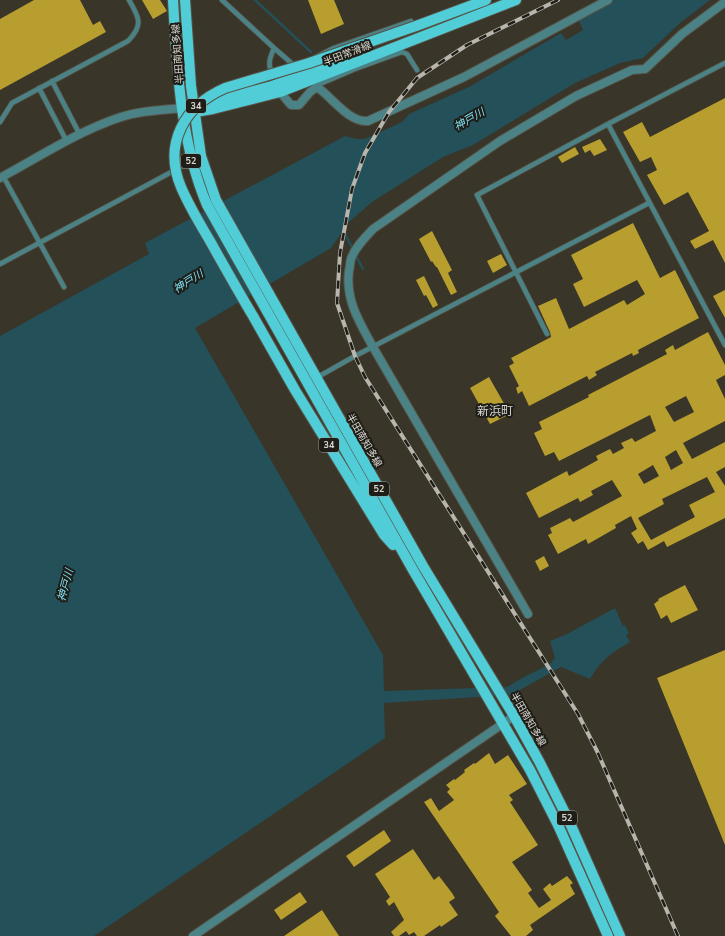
<svg xmlns="http://www.w3.org/2000/svg" width="725" height="936" font-family="'Nunito Sans','Noto Sans JP',sans-serif">
<rect width="100%" height="100%" fill="#393528"/>
<!-- water -->
<path fill="#235059" d="M614 0H710L680 23 643 58 620 63 575 83 473 145 443 157 372 202 348 223 331 248 195 328 383 655 384 691 507 687 522 678 550 664 555 658 550 641 567 634 615 608 623 626 625 625 629 633 626 635 630 642C612 652 600 661 590 679L561 667 511 695 384 703 385 738 94 936H0V336L149 254 145 243 345 136 356 139H365L402 122 409 114 469 87 561 33 566 40 583 30 578 19Z"/>
<g fill="none" stroke-linecap="round" stroke-linejoin="round">
<!-- stream -->
<path stroke="#235059" stroke-width="2.5" d="M255 0 311 52
M341 227 353 249
M355 254 363 269"/>
</g>
<!-- building -->
<path fill="#b79e2e" fill-rule="evenodd" d="M34 0H80L93 25 100 21 106 32 0 90V19Z
M142 0H160L167 11 153 19Z
M308 0H334L344 24 321 34Z
M725 98V263L713 240 695 249 690 241 709 231 688 192 664 205 647 175 657 170 651 157 640 162 623 132 642 122 650 137Z
M600 139 607 150 594 156 590 150 585 153 582 147Z
M575 147 579 154 562 163 558 157Z
M633 223 660 278 675 270 699 318 638 350 639 353 633 356 632 353 595 372 597 375 589 380 587 376 529 406 522 391 518 394 516 388 519 386 509 366 514 363 511 358 551 337 550 332 538 306 556 298 569 329 624 300 627 305 645 294 637 280 584 307 573 284 583 279 571 255Z
M432 231 452 270 448 273 457 292 451 295 437 267H436L432 261 431 262 419 239Z
M501 254 507 265 493 273 487 261Z
M424 276 438 305 433 308 426 295 424 296 416 280Z
M725 290V318L713 296Z
M708 332 725 365V375L716 380 725 399V421L683 443 692 459 725 442V467L716 472 725 486V518L667 547 664 541 648 550 643 541 638 544 631 533 637 529 631 516 615 525 616 528 588 544 586 539 558 554 548 535 552 533 550 528 570 518 573 522 622 496 612 480 591 491 593 495 580 502 578 498 539 518 526 493 567 471 569 476 598 460 596 456 610 449 613 454 624 448 621 443 632 438 635 442 656 431 650 415 559 461 554 452 545 456 534 433 542 429 539 422 589 397 588 395 667 354 665 350 673 345 675 350ZM686 396 694 412 674 422 665 407ZM676 450 683 463 671 470 665 457ZM653 465 659 476 644 484 638 474ZM707 477 715 492 689 505 695 517 651 540 638 518 664 504 662 499Z
M489 377 510 414 490 424 470 388Z
M544 556 549 566 540 571 535 561Z
M685 585 698 610 671 623 667 615 661 619 654 604 659 600 658 599Z
M725 650V845L657 678Z
M489 753 495 764 508 755 527 784 509 795 513 800 510 802 538 845 512 862 532 890 528 893 539 908 551 900 543 889 550 883 552 886 567 876 573 883 570 885 575 894 530 925 533 930 526 936H511L495 916 499 912 424 802 431 798 439 811 454 800 447 792 450 789 446 785 454 779 455 780 465 772 464 770 474 763 475 764Z
M384 830 391 841 354 867 346 856Z
M413 849 434 880 439 876 452 893 455 898 449 902 458 915 441 927 440 925 424 936H417L414 932 409 935 406 931 399 936H394L391 932 404 920 394 902 389 906 386 901 390 897 375 874Z
M300 892 307 902 281 920 274 910Z
M322 910 339 936H284Z"/>
<g fill="none" stroke-linecap="round" stroke-linejoin="round">
<defs>
<path id="service" d="M222 0 274 48 296 67
M316 57 334 48 411 21
M272 75C268 63 269 60 274 48
M52 81 80 135
M317 87 320 84 355 69 402 52 407 54 417 70
M39 88 67 142
M0 122 12 103 128 41C144 25 139 17 129 0
M608 124 725 345
M3 176 64 287
M0 264 192 161
M547 334 477 195 608 124 725 63
M316 378 355 356 649 203"/>
<path id="minor" d="M280 92 291 105H299L310 92 317 87C332 97 349 123 368 121L464 77 608 0
M528 614 373 347C360 323 345 300 349 271 350 267 350 262 351 259 355 247 365 238 373 229L500 141 576 96 632 70 645 69 682 34 725 2"/>
<path id="tertiary" d="M0 178C39 157 77 132 118 118 138 111 161 110 182 108
M193 936 514 716"/>
<path id="primary" d="M173 0C177 69 180 141 207 205L413 570 530 770 558 825 608 936
M185 0 191 86 201 156 216 200 423 566 514 716 540 763 569 821 620 936
M416 26 486 0
M200 104 272 86 343 60
M189 113 213 109 280 92 516 0
M253 316 295 390 384 535 393 545"/>
</defs>
<!-- service casing -->
<use href="#service" stroke="#565246" stroke-width="6"/>
<!-- minor casing -->
<use href="#minor" stroke="#565246" stroke-width="10"/>
<!-- tertiary casing -->
<use href="#tertiary" stroke="#565246" stroke-width="10"/>
<!-- primary casing -->
<use href="#primary" stroke="#565246" stroke-width="12"/>
<!-- service -->
<use href="#service" stroke="#4b8286" stroke-width="4.5"/>
<!-- minor -->
<use href="#minor" stroke="#4b8286" stroke-width="8"/>
<!-- tertiary -->
<use href="#tertiary" stroke="#4b8286" stroke-width="8"/>
<!-- primary -->
<use href="#primary" stroke="#50cdd7" stroke-width="10"/>
<defs>
<path id="rail" d="M558 0 467 45 417 78 389 112 365 153 352 189 340 253 337 303 355 356 365 377 578 714 597 751 678 936"/>
</defs>
<!-- rail casing -->
<use href="#rail" stroke="#b8b5ac" stroke-width="4"/>
<!-- rail -->
<use href="#rail" stroke="#1e1d17" stroke-width="2.5" stroke-dasharray="8" stroke-linecap="butt"/>
<defs>
<path id="primary-bridge" d="M253 316C238 291 224 266 210 241 200 224 189 206 181 187 163 144 184 106 225 88L309 63 416 26"/>
</defs>
<!-- primary-bridge casing -->
<use href="#primary-bridge" stroke="#565246" stroke-width="12" stroke-linecap="butt"/>
<!-- primary-bridge -->
<use href="#primary-bridge" stroke="#50cdd7" stroke-width="10"/>
</g>
<g text-anchor="middle" stroke-width="4" stroke-linejoin="round" paint-order="stroke">
<!-- shield labels -->
<g fill="#1e1d17" stroke="#a09e97" stroke-width="1">
<rect x="186" y="99" width="20" height="14" rx="3"/>
<rect x="181" y="154" width="20" height="14" rx="3"/>
<rect x="319" y="438" width="20" height="14" rx="3"/>
<rect x="369" y="482" width="20" height="14" rx="3"/>
<rect x="557" y="811" width="20" height="14" rx="3"/>
</g>
<g font-size="9" font-weight="bold" fill="#d8d6ce">
<text x="196" y="109">34</text>
<text x="191" y="164">52</text>
<text x="329" y="448">34</text>
<text x="379" y="492">52</text>
<text x="567" y="821">52</text>
</g>
<!-- street labels -->
<g font-size="10" fill="#d8d6ce" stroke="#1e1d17">
<text transform="translate(347 53) rotate(-21)" y="4">半田常滑線</text>
<text transform="translate(177 54) rotate(-94)" y="4">半田南知多線</text>
<text transform="translate(365 440) rotate(60)" y="4">半田南知多線</text>
<text transform="translate(529 719) rotate(60)" y="4">半田南知多線</text>
</g>
<!-- water labels -->
<g font-size="11" font-style="italic" fill="#7edff3" stroke="#1e1d17">
<text transform="translate(469 119) rotate(-30)" y="4">神戸川</text>
<text transform="translate(188 281) rotate(-32)" y="4">神戸川</text>
<text transform="translate(65 585) rotate(-75)" y="4">神戸川</text>
</g>
<!-- quarter labels -->
<g font-size="12" fill="#d8d6ce" stroke="#1e1d17">
<text x="495" y="415">新浜町</text>
</g>
</g>
</svg>
